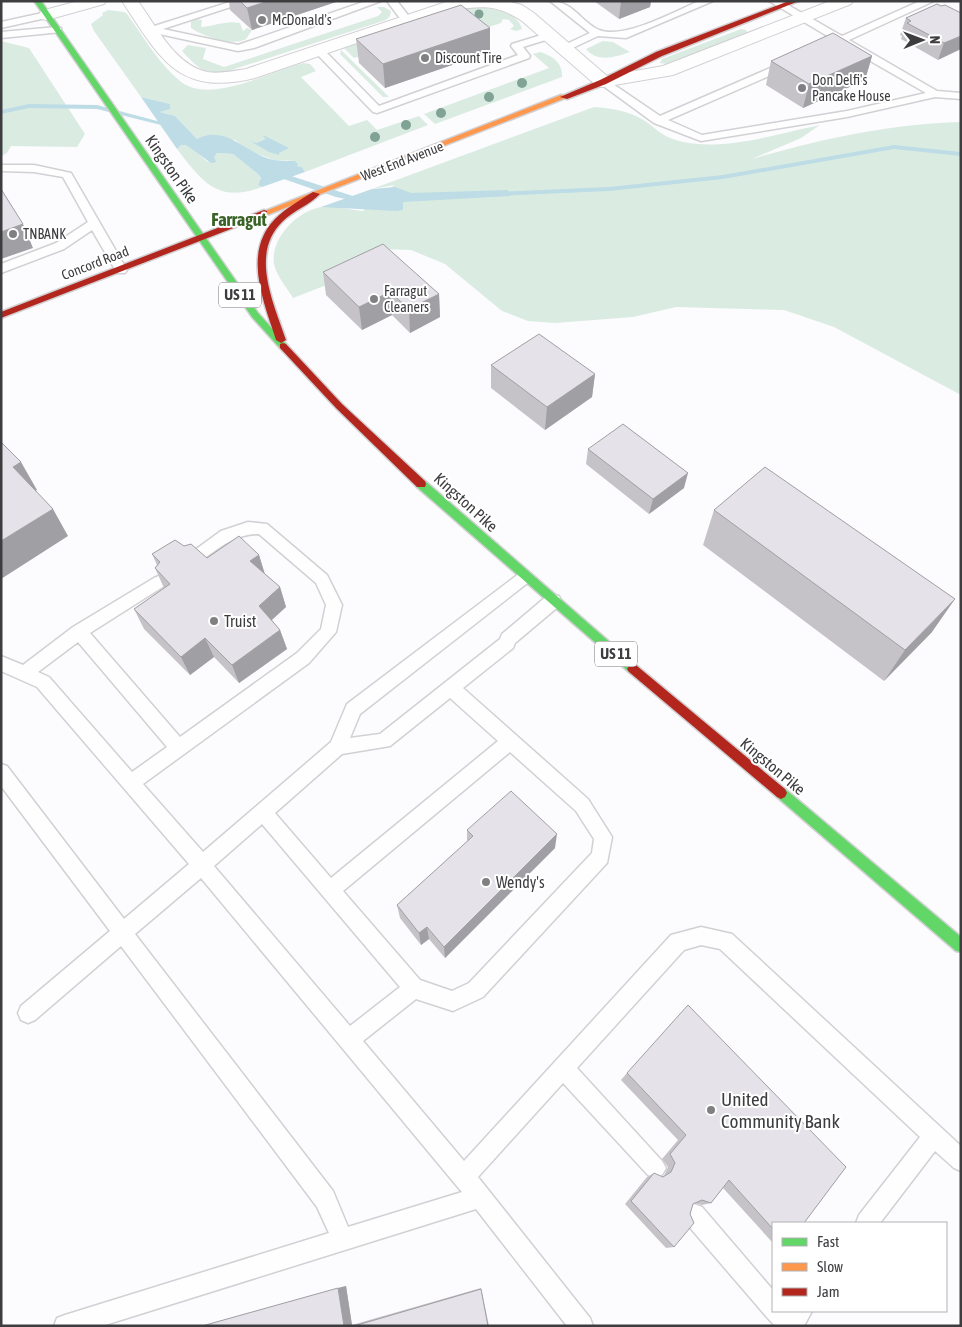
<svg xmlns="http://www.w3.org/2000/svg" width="962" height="1327" font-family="'Asap Condensed',sans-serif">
<rect width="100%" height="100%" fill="#fcfbfe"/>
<!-- green -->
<path fill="#daece2" d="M377 7H384L391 11 390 16 386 20 222 73C202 75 195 64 182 51L188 45 206 48 203 59 224 67 378 16 382 12Z
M467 7C484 7 517 9 522 29L516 31 510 29 514 26 509 20 503 19 501 23 483 29 354 58 344 48Z
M108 10 124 12 127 14C143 36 159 64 180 81 210 106 272 70 304 63L310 64 316 71 301 77 349 126 367 120 377 130 419 116 428 125 305 172 302 167 296 166 295 161 274 160 252 152 235 140 197 139 175 116 160 112 165 110 170 104 141 97 94 31 91 24 103 15 102 13Z
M196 19 202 20 201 27C215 26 226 20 240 23L243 31 247 28 252 30 246 39C234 47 202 36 191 28V22Z
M741 29 746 30 748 34 666 64 660 63 662 59Z
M1 41 29 48 85 134 77 147 11 146 7 153 1 156Z
M603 41 613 42 630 52C616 57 597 63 586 49Z
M341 50 389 97H383L340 54Z
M540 52C553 56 563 63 562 77L435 124 424 114 549 68 533 54Z
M594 107C611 108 630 111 645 121 653 126 660 134 670 138 713 155 776 134 820 125L801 138 752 159C820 139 890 124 961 122V395L834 327 784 310 676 307 633 317 555 323 528 321 502 311 445 264 411 250 375 249 394 259 293 298C287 288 276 275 274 264 270 239 297 211 321 207 334 205 350 210 363 211L382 193 395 185 372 189Z
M186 144 208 162 217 153 233 154 258 174 261 178 258 185 262 187C217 204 202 181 177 149L181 145Z"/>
<!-- water -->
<path fill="#bddce5" d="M141 97 170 104V109L160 112 175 116 197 139C227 123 248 156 274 160 281 161 288 161 295 161L298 164 297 166 302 167 305 172 262 187 258 185 261 178 258 174 233 154 217 153 214 157 216 162 211 163 186 145H181L177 149Z
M263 136H265L289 148 279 153V155L269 152 250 141 257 143 266 139Z
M395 187 411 193 508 190 510 196 403 202V210L396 211 321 207 372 189Z"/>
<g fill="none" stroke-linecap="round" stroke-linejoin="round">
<!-- stream -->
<path fill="#bddce5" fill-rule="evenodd" d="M29 104 97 105 172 125 169 127 97 109 29 108 1 114V110Z
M894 145 961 152V156L894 149 723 179 609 191 496 196 492 194 496 192 609 187 723 175Z
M275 172H279L365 200 361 202 336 197 275 176Z"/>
<defs>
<path id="lane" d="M233 1H249L163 29 238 45 366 1H381L254 48 238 51 150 32 145 29Z
M387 1H397L411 19 410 21H402Z
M550 1C573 1 581 22 599 30 623 40 676 11 699 1H713L626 38 598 36 564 52 560 51V47L590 33Z
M769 1H781L842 36 920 1H934L849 40 937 91 961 93V99L935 97 847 117 701 141 654 123 598 82 599 80H607L660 116 784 62H792V66L668 120 702 135 847 111 926 93 841 44 828 50H820V46L834 40Z
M47 12 52 15 50 17 1 28V22Z
M57 27 61 28V32L1 38V32Z
M548 33 552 34V38L523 47 530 56 529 58 377 113 373 112 313 50 322 48 379 106 518 55 511 46 512 44Z
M1 165H34L71 173 127 270 125 273H117L92 230 64 249 1 273V264L56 243 88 222 63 177 34 172 1 171Z
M248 522 267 524 327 575 342 605 336 632 309 663 143 784 203 852 331 742 347 704 520 573 525 571 530 573 533 577 530 581 360 714 350 738 380 734 500 639 502 634 547 596 553 595 559 596 561 601 559 606 515 643 513 648 463 688 588 799 612 837 607 863 483 997 453 1011 416 999 363 1041 464 1161 671 935 701 927 732 934 961 1146V1171L954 1168 935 1151 880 1223H856L859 1215 920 1137 720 949 701 945 684 950 577 1068 662 1161 666 1168 662 1175 655 1179 648 1175 563 1083 478 1177 590 1318 593 1326H567L476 1209 102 1326H54L57 1318 65 1315 329 1233 317 1207 121 946 35 1020 28 1023 21 1020 18 1013 21 1006 110 931 1 786V764L7 766 124 919 189 864 37 687 1 671V656L23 665 73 627 154 578 159 576 164 578 167 582 164 586 90 633 180 737 297 653 321 629 326 605 316 583 259 534C234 534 218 549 198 563L193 565 188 563 185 559 188 555 221 531ZM78 642 167 747 132 772 49 677 38 672ZM450 698 498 741 331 878 275 813 342 754 390 746ZM510 752 576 811 594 839 592 853 469 983 452 991 420 980 343 891ZM262 824 400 987 350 1026 214 866ZM201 878 456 1185 462 1192 348 1227 333 1191 135 934Z
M694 1204 702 1207 773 1290V1311H812L804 1326H775L765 1315 686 1223 683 1215 686 1207Z"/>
<path id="street" d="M78 1H106L104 4 47 20 41 19 39 15 41 11Z
M122 1H138C156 26 175 65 207 72 220 74 233 71 246 69L449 1H506L522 5 534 13 607 76 663 66 830 1H853L851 4 673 75 603 87 597 86 522 21C497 4 481 6 453 10L255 78C177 97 160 58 122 1Z"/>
<path id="fast" d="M34 1H41L258 313 286 344V348H280L252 317Z
M421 480 425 481 637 666 639 669 637 672 633 674 629 672 417 487 416 484Z
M781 787 785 789 961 937V952L956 951 777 797 775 793 777 789Z"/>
<path id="slow" d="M561 95 568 97 267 215H261L260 213Z"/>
<path id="jam" d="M789 1H799L662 56 606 84 567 99 560 97 600 80 656 52Z
M313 192 320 194C310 205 294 210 283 221 249 253 274 304 286 340L281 343 276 340C264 302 242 253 275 219 286 208 300 200 313 192Z
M264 210 267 211V215L1 318V312Z
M283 343 286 344 342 404 425 481 426 484 425 487H417L336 408 280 348V344Z
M633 664 637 666 785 789 787 793 785 797 781 799 777 797 629 672 627 669 629 666Z"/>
</defs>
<!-- lane casing -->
<use href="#lane" stroke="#d1d0d3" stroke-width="3"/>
<!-- street casing -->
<use href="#street" stroke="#d1d0d3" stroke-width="2"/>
<!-- fast casing -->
<use href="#fast" stroke="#d1d0d3" stroke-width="3"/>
<!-- slow casing -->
<use href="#slow" stroke="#d1d0d3" stroke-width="3"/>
<!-- jam casing -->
<use href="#jam" stroke="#d1d0d3" stroke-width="3"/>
<!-- lane -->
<use href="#lane" fill="#fffeff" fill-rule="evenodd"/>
<!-- street -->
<use href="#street" fill="#fffeff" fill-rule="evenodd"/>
<!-- fast -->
<use href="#fast" fill="#63d668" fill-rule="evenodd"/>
<!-- slow -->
<use href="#slow" fill="#ff974d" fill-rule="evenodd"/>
<!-- jam -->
<use href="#jam" fill="#b3261e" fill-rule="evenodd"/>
</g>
<!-- trees -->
<g fill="#80a395">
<circle cx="479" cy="14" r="4.5"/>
<circle cx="522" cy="83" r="5"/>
<circle cx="489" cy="97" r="5"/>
<circle cx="441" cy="113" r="5"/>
<circle cx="406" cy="125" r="5"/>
<circle cx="375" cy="137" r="5"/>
</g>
<!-- wall -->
<path fill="#c5c3c8" d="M229 1H335L336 2 252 30 230 10Z
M594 1H651L650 7 619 19Z
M941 6 961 13 938 60 901 39 902 36 900 35 906 18Z
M490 28V52L385 88 359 63 356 39Z
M872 56 865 80 803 108 766 85 771 61Z
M323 272 439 294 440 317 410 333 392 315 362 330 326 295Z
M491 365 595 374 592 397 545 430 491 388Z
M588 449 684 488 649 514 586 464Z
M714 510 932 632 884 681 703 545Z
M184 546 207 558 259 555 265 574 280 587 286 607 272 620 280 630 287 649 239 683 214 657 190 675 144 629 134 609 164 588 155 568 157 565 152 554Z
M467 830 555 848 445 958 429 939 421 945 400 918 397 905 467 842Z
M627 1073 773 1223V1243L723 1188 711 1203 702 1205 695 1203 693 1204 674 1247 666 1248 625 1204 647 1177 654 1173 662 1177 664 1176 668 1167 662 1159 678 1140 621 1080Z
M346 1286 352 1325 481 1288 489 1326H202Z"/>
<!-- shaded-wall -->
<path fill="#a09fa3" d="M268 1H335L336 2 252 30 247 8Z
M621 1H651L650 7 619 19Z
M490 28V52L385 88 383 64Z
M961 36V49L938 60 944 43Z
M872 56 865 80 803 108 809 84Z
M23 224 33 248 1 259V232Z
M390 292 392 315 362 330 359 307Z
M439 294 440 317 410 333 409 309Z
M595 374 592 397 545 430 547 407Z
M21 462 37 490 29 495 13 467Z
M688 473 684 488 649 514 653 499Z
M53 509 68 536 1 579V541Z
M259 555 265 575 250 561Z
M280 587 286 607 266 625 259 606Z
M955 599 932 632 884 681 905 650Z
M280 630 287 649 239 683 232 665Z
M205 638 214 657 190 675 181 657Z
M557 834 555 848 445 958 444 947Z
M427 927 429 939 421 945 419 933Z
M346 1286 352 1325 350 1326H344L338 1288Z"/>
<!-- building -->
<path fill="#e5e3e9" stroke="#a09fa3" d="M240 1H268L247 8Z
M937 4 941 6 945 5 961 13V36L944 43 907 23 911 21 906 18Z
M461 5 490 28 383 64 356 39Z
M833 33 872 56 809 84 771 61Z
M1 189 23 224 1 232Z
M383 244 439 294 409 309 390 292 359 307 323 272Z
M539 334 595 374 547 407 491 365Z
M623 424 688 473 653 499 588 449Z
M1 442 21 462 13 467 53 509 1 541Z
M765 467 955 599 905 650 714 510Z
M239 536 259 555 250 561 280 587 259 606 280 630 232 665 205 638 181 657 134 609 170 584 155 568 160 562 152 554 175 540 184 546 191 544 207 558Z
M511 791 557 834 444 947 427 927 419 933 397 905 473 836 467 830Z
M688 1005 846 1167 804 1223H773V1229L729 1180 711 1203 702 1200 693 1204 690 1214 694 1223 674 1247 631 1201 654 1173 663 1177 671 1172 675 1163 670 1154 686 1135 627 1073Z
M338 1288 344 1326H202Z
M481 1289 488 1326H354Z"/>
<!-- markers -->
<g fill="#807f82" stroke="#fff" stroke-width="2">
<circle cx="262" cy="20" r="5"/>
<circle cx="425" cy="58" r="5"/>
<circle cx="802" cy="88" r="5"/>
<circle cx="13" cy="234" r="5"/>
<circle cx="374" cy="299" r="5"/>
<circle cx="214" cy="621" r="5"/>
<circle cx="486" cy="882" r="5"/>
<circle cx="711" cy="1110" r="5"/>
</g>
<g text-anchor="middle" stroke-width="4" stroke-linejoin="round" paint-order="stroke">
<!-- far-poi labels -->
<g font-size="14" fill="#3d3c3f" stroke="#fff" text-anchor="start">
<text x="272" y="25">McDonald's</text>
<text x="435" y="63">Discount Tire</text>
<text x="812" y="85">Don Delfi's<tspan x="812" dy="16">Pancake House</tspan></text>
<text x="23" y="239">TNBANK</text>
<text x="384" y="296">Farragut<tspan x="384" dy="16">Cleaners</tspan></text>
</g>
<!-- far-street labels -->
<g font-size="14" fill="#3d3c3f" stroke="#fff">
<text transform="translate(402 161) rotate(-21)" y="5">West End Avenue</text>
<text transform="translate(95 263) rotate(-21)" y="5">Concord Road</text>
</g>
<!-- shield labels -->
<g fill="#fff" stroke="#777679" stroke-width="1">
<rect x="219" y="282.5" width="42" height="25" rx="4"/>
<rect x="595" y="641.5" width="42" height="25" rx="4"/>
</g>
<g font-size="15" font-weight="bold" fill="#3d3c3f">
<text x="240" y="300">US 11</text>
<text x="616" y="659">US 11</text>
</g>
<!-- street labels -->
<g font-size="16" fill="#3d3c3f" stroke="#fff">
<text transform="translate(172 169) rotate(55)" y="6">Kingston Pike</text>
<text transform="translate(466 502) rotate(42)" y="6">Kingston Pike</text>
<text transform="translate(773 766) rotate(40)" y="6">Kingston Pike</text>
</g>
<!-- poi labels -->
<g font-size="16" fill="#3d3c3f" stroke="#fff" text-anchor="start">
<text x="224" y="627">Truist</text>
<text x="496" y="888">Wendy's</text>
</g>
<!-- far-district labels -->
<g font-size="18" font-weight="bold" fill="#396327" stroke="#fff">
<text x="239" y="226">Farragut</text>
</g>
<!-- near-poi labels -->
<g font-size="19" fill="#3d3c3f" stroke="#fff" text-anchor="start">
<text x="721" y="1106">United<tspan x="721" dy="22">Community Bank</tspan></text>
</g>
</g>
<!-- border -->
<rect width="962" height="1327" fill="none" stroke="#3d3c3f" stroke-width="5"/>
<!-- legend -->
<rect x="772" y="1222" width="175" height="90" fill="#ffffff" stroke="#b1b1b2"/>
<rect x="782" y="1238" width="25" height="8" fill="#63d668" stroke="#b1b1b2"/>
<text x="817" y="1247" font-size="15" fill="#3d3c3f">Fast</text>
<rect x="782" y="1263" width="25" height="8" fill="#ff974d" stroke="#b1b1b2"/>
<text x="817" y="1272" font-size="15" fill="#3d3c3f">Slow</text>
<rect x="782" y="1288" width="25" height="8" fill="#b3261e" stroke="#b1b1b2"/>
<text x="817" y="1297" font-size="15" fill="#3d3c3f">Jam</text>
<!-- north arrow -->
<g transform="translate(922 40) rotate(89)" stroke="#ffffff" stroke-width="4" paint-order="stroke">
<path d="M0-4L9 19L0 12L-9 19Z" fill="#3d3c3f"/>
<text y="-8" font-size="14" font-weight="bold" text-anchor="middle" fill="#3d3c3f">N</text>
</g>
</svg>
